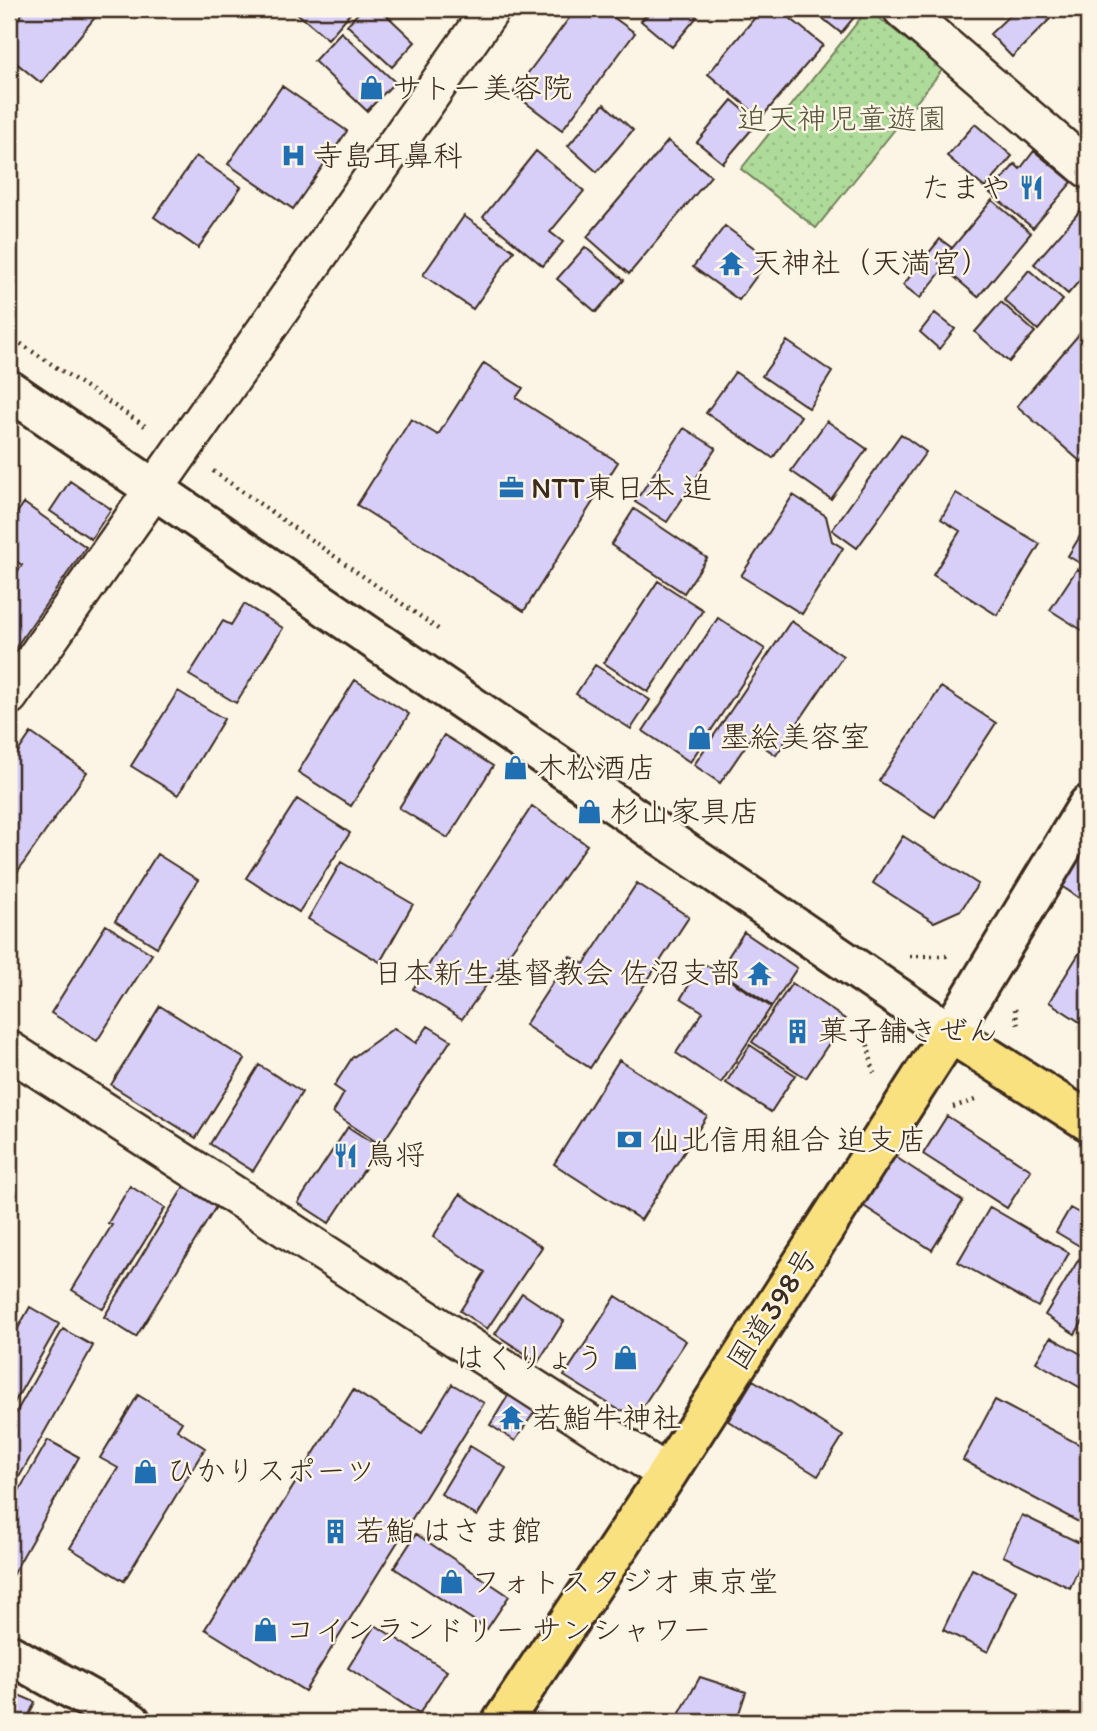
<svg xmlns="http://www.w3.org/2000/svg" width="1097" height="1731" font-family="Itim,'Klee One',sans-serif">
<defs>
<pattern id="park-dots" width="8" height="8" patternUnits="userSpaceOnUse" patternTransform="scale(1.75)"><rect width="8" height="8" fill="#aedb9a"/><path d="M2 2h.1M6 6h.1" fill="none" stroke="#97bc84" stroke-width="1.8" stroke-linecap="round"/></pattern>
</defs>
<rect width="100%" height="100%" fill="#fcf5e5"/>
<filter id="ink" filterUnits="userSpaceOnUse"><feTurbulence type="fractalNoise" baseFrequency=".0143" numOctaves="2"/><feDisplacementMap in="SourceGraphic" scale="14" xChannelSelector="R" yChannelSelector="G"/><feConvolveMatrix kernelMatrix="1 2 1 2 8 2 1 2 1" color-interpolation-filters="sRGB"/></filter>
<g filter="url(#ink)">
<!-- park -->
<path fill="url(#park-dots)" stroke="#74825c" stroke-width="2" d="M868 9 943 69 816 228 741 169Z"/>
<!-- building -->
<path fill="#d8cff8" stroke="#3b2a1e" stroke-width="2" d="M26 9H102L41 83 9 57V30Z
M292 9H354L328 39Z
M362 9H380L415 42 392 67 347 25Z
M576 9H602L635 33 562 130 513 93Z
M652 9H687L697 17 672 47 641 21Z
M762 9H779L823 45 761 118 708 74Z
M811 9H861L841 33Z
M1004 9H1040L1050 19 1012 57 990 34 1010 15Z
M341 32 395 82 367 111 314 61Z
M282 86 347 131 293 209 228 164Z
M732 100 758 122 723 163 697 142Z
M604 104 633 130 597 172 568 146Z
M975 124 1012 156 985 188 947 156Z
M668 141 711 176 629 274 587 237Z
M536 151 584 191 550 232 563 242 543 266 483 217Z
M1034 151 1072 182 1033 228 990 193 1015 164 1020 169Z
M196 156 241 187 198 248 154 217Z
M992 200 1031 233 978 297 939 264Z
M1086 204 1088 206V271L1068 294 1034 264Z
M464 216 514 251 473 309 423 275Z
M725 226 769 259 739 300 693 267Z
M940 239 952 248 939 264 944 268 920 298 903 285Z
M585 247 624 280 596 312 557 279Z
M1029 270 1063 300 1038 330 1004 300Z
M1001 302 1035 332 1009 362 975 332Z
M935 313 955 329 939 349 920 332Z
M1088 324V454L1081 462 1017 406Z
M787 341 832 372 809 408 762 376Z
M484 363 523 388 516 398 618 462 524 611 357 505 411 419 438 435Z
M735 372 801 416 773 458 706 413Z
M827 421 867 449 831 499 791 471Z
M684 428 716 448 667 522 635 502Z
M901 434 926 452 857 548 832 530Z
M70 481 111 509 91 539 50 511Z
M956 493 1040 544 997 615 933 575 960 531 941 519Z
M793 495 826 516 832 541 843 548 802 614 741 576Z
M24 503 86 547 11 654 9 652V584L22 565 9 557V524Z
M634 509 707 558 684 593 611 545Z
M1088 523V568L1068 556Z
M1077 569 1088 576V634L1050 610Z
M658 581 703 610 648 692 604 663Z
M244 604 283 628 236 703 189 675 223 621 231 625Z
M718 618 765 649 690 762 643 731Z
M791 621 843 656 776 755 751 738 720 783 694 765Z
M595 665 650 700 631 729 576 694Z
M355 680 409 714 351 806 298 772Z
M941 687 996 723 935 817 879 781Z
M178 691 224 719 178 795 131 766Z
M31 733 87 772 11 881 9 879V765Z
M444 735 493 766 448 838 399 808Z
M297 799 350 833 299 912 246 878Z
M532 806 587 845 462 1019 413 989Z
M903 836 978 884 961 910 934 922 873 883Z
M1088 840V904L1057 883Z
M157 854 198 880 157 947 115 921Z
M341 862 413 904 380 962 308 919Z
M637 883 689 917 590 1068 525 1025 570 956 584 964Z
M106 925 152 954 97 1041 51 1013Z
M744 932 797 968 772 1006 719 971Z
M1088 939V1016L1083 1024 1049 1002Z
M703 963 771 1007 721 1083 676 1053 703 1012 681 998Z
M792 983 845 1019 806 1078 752 1042Z
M160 1006 245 1059 196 1138 111 1085Z
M428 1026 451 1040 381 1145 333 1113 344 1093 334 1086 352 1058 394 1028 416 1043Z
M750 1045 795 1075 771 1112 726 1083Z
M619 1060 707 1116 641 1220 554 1164Z
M259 1065 302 1092 253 1171 210 1144Z
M947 1116 1031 1170 1007 1208 923 1154Z
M348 1127 379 1147 329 1223 298 1203Z
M891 1154 963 1201 932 1250 859 1203Z
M185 1185 217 1205 136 1337 104 1317Z
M130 1186 165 1208 103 1309 72 1290 112 1225 108 1223Z
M460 1194 542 1247 487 1329 460 1311 485 1272 433 1237Z
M990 1207 1069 1253 1038 1307 958 1262Z
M1070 1208 1088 1218V1251L1056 1232Z
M1079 1259 1088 1265V1313L1075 1334 1045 1315Z
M522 1293 564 1321 538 1362 495 1334Z
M616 1296 686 1341 639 1412 619 1410 564 1376Z
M30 1307 59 1324 13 1405 9 1403V1344Z
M63 1329 93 1346 9 1495V1425Z
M1051 1337 1088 1358V1392L1036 1362Z
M753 1380 843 1436 818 1476 728 1421Z
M452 1384 484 1403 305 1691 205 1629 353 1390 422 1433Z
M509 1394 535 1411 515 1441 490 1425Z
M138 1395 182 1422 177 1430 205 1448 124 1581 70 1548 118 1468 100 1458Z
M995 1400 1088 1449V1527L963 1460Z
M48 1440 79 1457 9 1581V1508Z
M470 1446 506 1468 477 1516 441 1494Z
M1022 1515 1088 1547 1070 1588 1003 1556Z
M416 1534 509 1596 487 1629 394 1568Z
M972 1569 1017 1591 988 1652 943 1630Z
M375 1625 447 1671 419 1714 348 1668Z
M700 1677 746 1692 736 1722H675Z
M9 1691 35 1702 26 1722H9Z"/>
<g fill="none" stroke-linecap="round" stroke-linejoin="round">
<defs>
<path id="street" d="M902 9 1088 169
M9 696 491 9
M9 1050 667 1474"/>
<path id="secondary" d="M9 390 950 1033 1088 805
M9 1654 131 1722"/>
<path id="highway" d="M502 1722 667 1474 950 1033 1088 1121"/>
</defs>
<!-- street casing -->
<use href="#street" stroke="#3b2a1e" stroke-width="42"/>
<!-- secondary casing -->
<use href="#secondary" stroke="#3b2a1e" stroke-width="44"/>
<!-- highway casing -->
<use href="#highway" stroke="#3b2a1e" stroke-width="44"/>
<!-- path -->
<path stroke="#3b2a1e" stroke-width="4.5" stroke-dasharray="2 5" stroke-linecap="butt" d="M9 336 148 428
M213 471 441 631
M910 956H946L950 953
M1015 1009 1018 1026
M863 1024 874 1073
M953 1107 978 1099"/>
<!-- street -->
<use href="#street" stroke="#fcf5e5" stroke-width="37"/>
<!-- secondary -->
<use href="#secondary" stroke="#fcf5e5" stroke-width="38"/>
<!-- highway -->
<use href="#highway" stroke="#fae180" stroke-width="38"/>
</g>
</g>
<!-- icons -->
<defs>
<symbol id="shop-bare" viewBox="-9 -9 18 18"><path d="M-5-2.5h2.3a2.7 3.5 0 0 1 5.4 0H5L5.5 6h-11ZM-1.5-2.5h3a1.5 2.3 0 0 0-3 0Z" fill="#1f6fb2" stroke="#fcf5e5" stroke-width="2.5" paint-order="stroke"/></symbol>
<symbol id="hospital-bare" viewBox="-9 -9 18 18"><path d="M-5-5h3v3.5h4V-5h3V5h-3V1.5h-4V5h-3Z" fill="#1f6fb2" stroke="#fcf5e5" stroke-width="2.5" paint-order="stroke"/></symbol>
<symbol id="restaurant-bare" viewBox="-9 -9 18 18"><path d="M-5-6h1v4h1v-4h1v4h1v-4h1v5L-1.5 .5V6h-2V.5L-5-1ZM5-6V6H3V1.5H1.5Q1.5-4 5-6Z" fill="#1f6fb2" stroke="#fcf5e5" stroke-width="2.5" paint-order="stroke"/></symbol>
<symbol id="temple-bare" viewBox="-9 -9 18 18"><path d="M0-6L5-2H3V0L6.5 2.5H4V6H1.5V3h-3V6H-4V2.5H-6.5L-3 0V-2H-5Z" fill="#1f6fb2" stroke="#fcf5e5" stroke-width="2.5" paint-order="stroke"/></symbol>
<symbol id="office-bare" viewBox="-9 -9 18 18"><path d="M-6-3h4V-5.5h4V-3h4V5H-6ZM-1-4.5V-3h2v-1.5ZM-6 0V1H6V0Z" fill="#1f6fb2" stroke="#fcf5e5" stroke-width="2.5" paint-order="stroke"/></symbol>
<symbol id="building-bare" viewBox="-9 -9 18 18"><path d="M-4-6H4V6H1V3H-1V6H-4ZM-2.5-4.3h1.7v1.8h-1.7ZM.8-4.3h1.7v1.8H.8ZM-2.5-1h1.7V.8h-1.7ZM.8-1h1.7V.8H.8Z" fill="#1f6fb2" stroke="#fcf5e5" stroke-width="2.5" paint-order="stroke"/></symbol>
<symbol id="bank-bare" viewBox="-9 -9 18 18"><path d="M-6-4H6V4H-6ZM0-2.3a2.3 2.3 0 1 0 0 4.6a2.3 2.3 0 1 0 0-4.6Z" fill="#1f6fb2" stroke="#fcf5e5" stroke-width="2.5" paint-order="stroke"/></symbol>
</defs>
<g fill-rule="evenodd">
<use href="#shop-bare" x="354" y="70" width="35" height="35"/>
<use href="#hospital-bare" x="276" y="138" width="35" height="35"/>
<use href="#restaurant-bare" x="1014" y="170" width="35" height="35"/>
<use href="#temple-bare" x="714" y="246" width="35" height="35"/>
<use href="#office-bare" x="494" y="470" width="35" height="35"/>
<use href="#shop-bare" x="682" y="720" width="35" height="35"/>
<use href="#shop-bare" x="498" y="750" width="35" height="35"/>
<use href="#shop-bare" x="572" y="794" width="35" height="35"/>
<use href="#temple-bare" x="742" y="956" width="35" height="35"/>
<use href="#building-bare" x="780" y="1014" width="35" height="35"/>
<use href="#bank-bare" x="612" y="1122" width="35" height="35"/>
<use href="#restaurant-bare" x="328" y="1138" width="35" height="35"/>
<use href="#shop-bare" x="608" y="1340" width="35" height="35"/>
<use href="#temple-bare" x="494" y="1400" width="35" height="35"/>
<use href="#shop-bare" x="128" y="1454" width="35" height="35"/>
<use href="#building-bare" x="318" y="1514" width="35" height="35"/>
<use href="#shop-bare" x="434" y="1564" width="35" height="35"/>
<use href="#shop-bare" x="248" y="1612" width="35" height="35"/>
</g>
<g text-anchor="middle" stroke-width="5" stroke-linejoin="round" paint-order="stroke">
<!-- poi labels -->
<g font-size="30" fill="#3b2a1e" stroke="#fcf5e5" text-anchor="start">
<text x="392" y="98">サトー美容院</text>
<text x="313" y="166">寺島耳鼻科</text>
<text x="1011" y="198" text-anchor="end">たまや</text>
<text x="751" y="273">天神社（天満宮）</text>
<text x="531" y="498">NTT東日本 迫</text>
<text x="720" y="747">墨絵美容室</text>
<text x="536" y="778">木松酒店</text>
<text x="610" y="822">杉山家具店</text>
<text x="740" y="983" text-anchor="end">日本新生基督教会 佐沼支部</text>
<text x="818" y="1041">菓子舗きぜん</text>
<text x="650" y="1150">仙北信用組合 迫支店</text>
<text x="365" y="1165">鳥将</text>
<text x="605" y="1368" text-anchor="end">はくりょう</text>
<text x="532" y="1428">若鮨牛神社</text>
<text x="166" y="1481">ひかりスポーツ</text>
<text x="355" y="1541">若鮨 はさま館</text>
<text x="471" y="1592">フォトスタジオ 東京堂</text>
<text x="285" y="1640">コインランドリー サンシャワー</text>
</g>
<!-- park labels -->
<g font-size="30" fill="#58563d" stroke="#fcf5e5">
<text x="842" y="129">迫天神児童遊園</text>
</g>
<!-- street labels -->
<g font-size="30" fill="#3b2a1e" stroke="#fcf5e5">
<text transform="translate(772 1309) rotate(-57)" y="10">国道398号</text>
</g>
</g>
<!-- margin -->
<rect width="1097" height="1731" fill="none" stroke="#fcf5e5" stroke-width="35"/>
<rect x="18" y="18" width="1062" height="1696" fill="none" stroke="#3b2a1e" stroke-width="2.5" filter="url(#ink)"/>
</svg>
